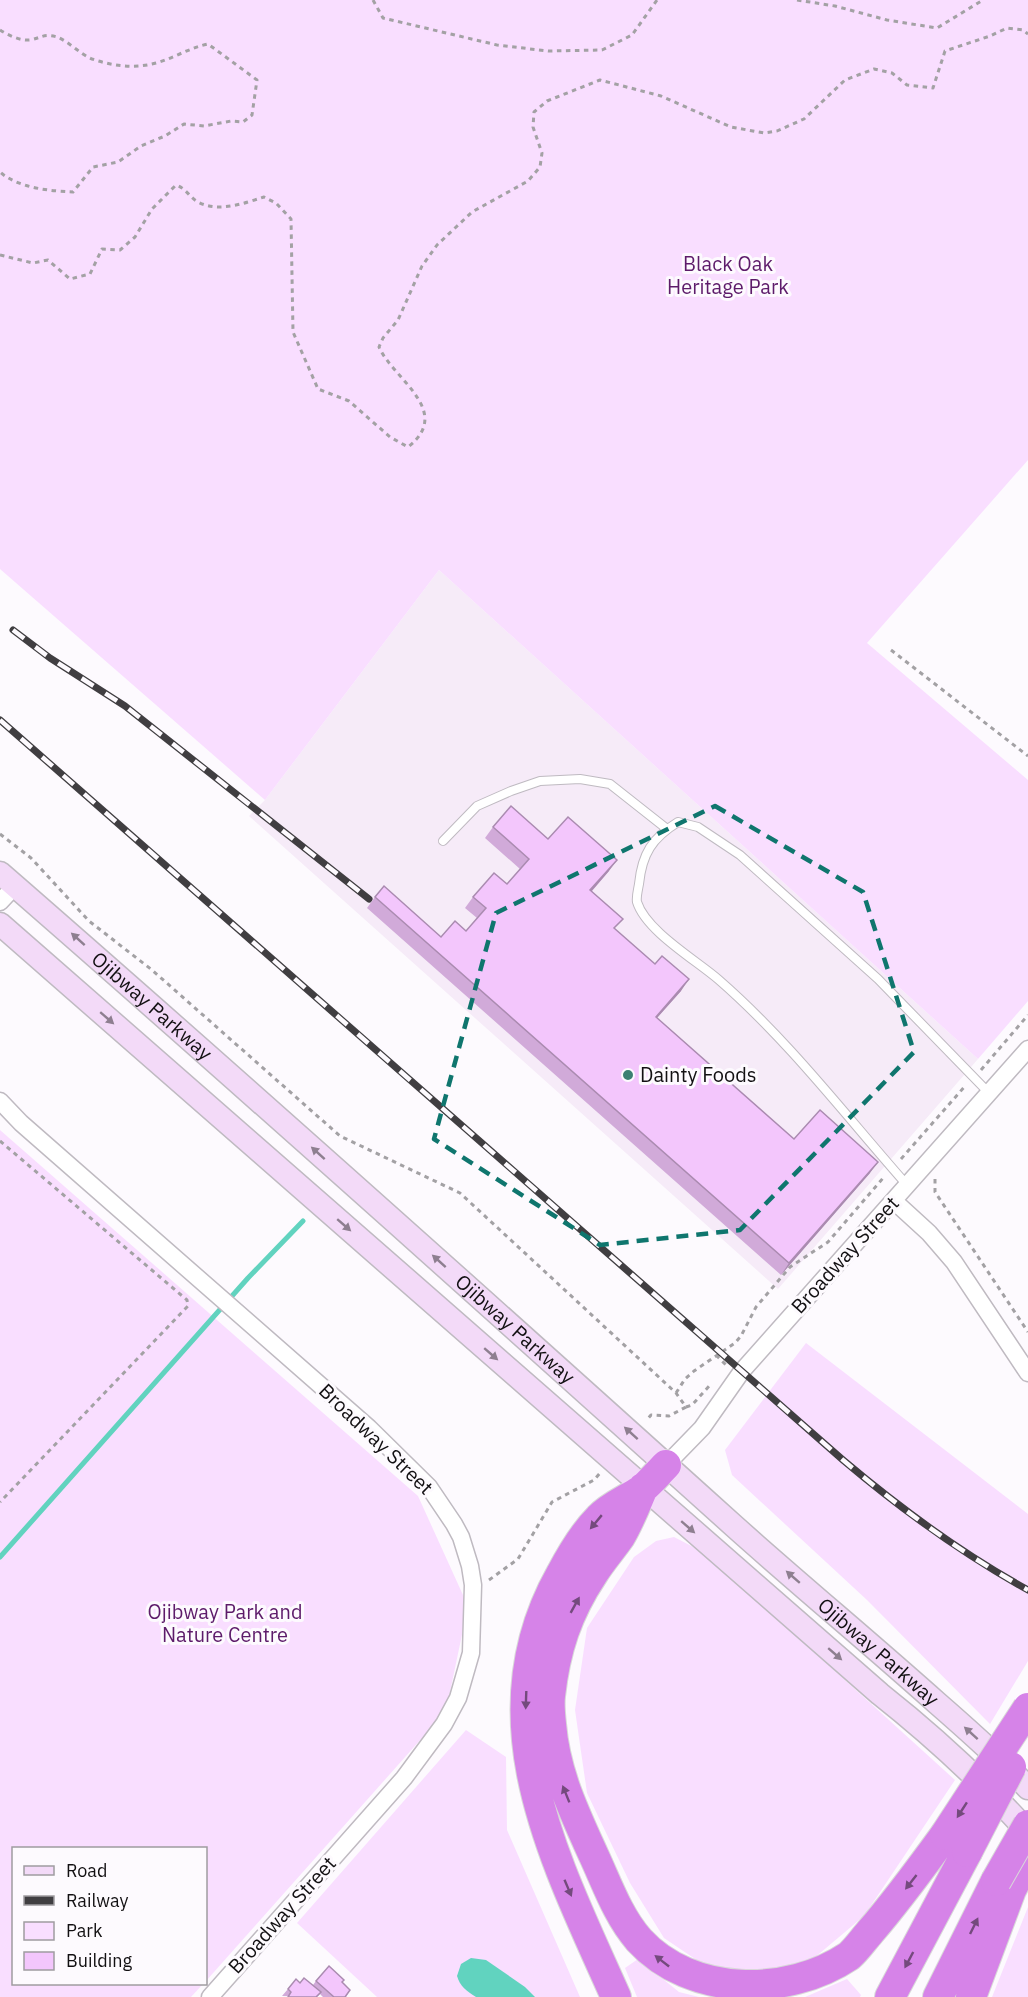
<svg xmlns="http://www.w3.org/2000/svg" width="1028" height="1997" font-family="'IBM Plex Sans',sans-serif">
<rect width="100%" height="100%" fill="#fdfafe"/>
<!-- built -->
<path fill="#f6ebf8" d="M439 570 978 1059 778 1289 249 816 265 800Z"/>
<!-- green -->
<path fill="#f9deff" d="M0 0H1028V460L867 643 1028 780V1001L978 1059 439 570 265 800 0 569Z
M0 1130 418 1496 468 1606 446 1711 206 1981V1848H14V1984H203L191 1997H0Z
M806 1343 1028 1514V1661L990 1724 867 1600 732 1475 725 1450Z
M674 1537 705 1553 955 1780 864 1916 813 1959 755 1975 704 1965 664 1938 630 1883 587 1793 575 1710 587 1628 634 1557 656 1541Z
M466 1730 506 1757 507 1830 580 1997H377L297 1923Z
M1028 1907V1997H992Z
M638 1959 679 1992 699 1997H637L625 1968Z
M847 1979 861 1995 860 1997H805Z"/>
<!-- water -->
<path fill="#61d3bf" d="M471 1958 486 1960 525 1987 535 1997H476C466 1991 460 1986 457 1976L461 1964Z"/>
<g fill="none" stroke-linecap="round" stroke-linejoin="round">
<!-- stream -->
<path stroke="#61d3bf" stroke-width="5" d="M0 1557 248 1278 303 1221"/>
<defs>
<path id="lane" d="M443 841 477 806 511 791 540 781 580 779 610 784 667 829
M907 1185C846 1116 789 1041 719 980 696 960 646 931 637 902 636 897 638 890 639 884 642 854 652 838 678 822L698 827 740 855 878 979 989 1093"/>
<path id="street" d="M0 902 15 886
M0 1101 21 1123 369 1428 429 1487 454 1524 461 1537 470 1566 473 1585 471 1653 458 1698 444 1724 404 1778 210 1997
M894 1201 929 1233 954 1262 1028 1373
M666 1465 702 1428 742 1371 1028 1049"/>
<g id="secondary">
<path id="s1" d="M0 873C247 1088 491 1307 734 1526 801 1586 870 1643 937 1703 968 1730 1000 1758 1028 1788"/>
<path d="M0 924 880 1694C933 1736 983 1782 1028 1832"/>
</g>
<path id="highway" d="M643 1488C636 1504 629 1522 620 1537 611 1550 601 1561 593 1574 567 1613 555 1650 550 1696 549 1705 550 1715 551 1724 555 1773 574 1812 594 1856 607 1884 618 1916 639 1940 691 1997 788 1997 849 1956 857 1949 863 1940 870 1932 897 1901 921 1868 945 1835
M616 1997C556 1862 479 1719 561 1574 571 1555 584 1533 599 1518 610 1506 628 1499 641 1490 650 1483 658 1473 666 1465
M890 1997 967 1852
M938 1997 996 1881
M971 1997 1011 1890 1028 1857"/>
</defs>
<!-- lane casing -->
<use href="#lane" stroke="#bfbac1" stroke-width="10"/>
<!-- street casing -->
<use href="#street" stroke="#bfbac1" stroke-width="19"/>
<!-- secondary casing -->
<use href="#secondary" stroke="#bfbac1" stroke-width="25"/>
<!-- highway casing -->
<use href="#highway" stroke="#d9d9d9" stroke-width="32"/>
<!-- path -->
<path stroke="#a3a1a4" stroke-width="3" stroke-dasharray="4.5 4.5" stroke-linecap="butt" d="M373 0 383 18 497 45 548 51 602 50 632 35 657 0
M797 0 835 6 887 20 937 28 983 0
M0 30C8 35 20 41 30 40 41 38 44 33 57 37 68 41 80 54 92 59 113 66 135 69 156 63 174 58 189 48 208 44L257 80 252 115 243 122 231 121 204 126 184 124 165 136 141 146 118 162 93 167 73 192C50 191 18 188 0 172
M0 255 33 263 48 260 70 279 90 274 102 249 120 250 135 237 152 209 176 185C187 189 189 197 198 202 218 213 245 203 264 197L276 203 291 219 293 332 318 389 349 401 390 437 408 447C454 411 393 379 379 347L383 338 398 320 422 266 437 245 472 212 528 181 540 167 542 153 533 127 534 112 547 101 600 80 661 96 731 127 764 133 777 131 804 119 845 80 874 69 892 73 907 85 933 88 945 51 990 36 1007 28 1023 30 1028 34
M891 650 1028 756
M0 834 31 858 89 921 152 970 340 1136 460 1193 676 1393 686 1407 669 1416 651 1415 646 1421
M981 1070 1028 1015
M0 1141 187 1300 188 1306 0 1502
M901 1159 966 1085
M935 1179V1192L1028 1332
M716 1355 726 1365
M676 1393 685 1379 694 1371 735 1343 741 1336 756 1307 790 1267 828 1242 884 1177
M686 1407 692 1405 711 1384
M489 1580 518 1559 552 1502 594 1480 600 1473"/>
<!-- lane -->
<use href="#lane" stroke="#fff" stroke-width="8"/>
<!-- street -->
<use href="#street" stroke="#fff" stroke-width="16"/>
<!-- secondary -->
<use href="#secondary" stroke="#f3daf8" stroke-width="22"/>
<!-- highway -->
<use href="#highway" stroke="#d683e8" stroke-width="30"/>
<defs>
<path id="rail" d="M13 630 50 658 125 706 369 899
M0 720 843 1460C901 1509 961 1553 1028 1590"/>
</defs>
<!-- rail casing -->
<use href="#rail" stroke="#403e41" stroke-width="7"/>
<!-- rail -->
<use href="#rail" stroke="#fdfafe" stroke-width="4.5" stroke-dasharray="14" stroke-linecap="butt"/>
<defs>
<path id="highway-bridge" d="M945 1835 1028 1708
M967 1852 1011 1767
M996 1881 1028 1825"/>
</defs>
<!-- highway-bridge casing -->
<use href="#highway-bridge" stroke="#d9d9d9" stroke-width="32" stroke-linecap="butt"/>
<!-- highway-bridge -->
<use href="#highway-bridge" stroke="#d683e8" stroke-width="30"/>
</g>
<!-- wall -->
<path fill="#d1aad9" d="M493 827 548 839 609 871 592 891 615 929 681 991 657 1018 794 1139 870 1173 781 1275 367 908 375 897 441 937 466 931 477 918 465 908 473 897 507 884 520 869 485 838Z
M316 1981 342 1983 350 1990 346 1997H323L320 1994 317 1997 282 1996 288 1989 300 1983 313 1985Z"/>
<!-- shaded-wall -->
<path fill="#aa8bb0" d="M617 860 609 871 583 901 590 890Z
M689 979 681 991 648 1028 656 1017Z
M878 1162 870 1173 781 1275 789 1263Z"/>
<!-- building -->
<path fill="#f3c6fc" stroke="#aa8bb0" stroke-width="1.5" d="M511 806 548 839 568 817 617 860 590 890 623 919 614 928 655 964 662 956 689 979 656 1017 794 1139 820 1110 878 1162 789 1263 375 897 384 886 441 937 455 921 466 931 486 908 473 897 494 873 507 884 529 859 493 827Z
M329 1966 344 1980 342 1982 350 1990 345 1997H334L316 1981Z
M304 1978 321 1992 316 1997H288L291 1992 288 1989 296 1979 300 1983Z"/>
<!-- one-way arrows -->
<defs><path id="oneway-solid" d="M-6-.8H1V-3.2L6.5 0L1 3.2V.8H-6Z" transform="scale(1.5)"/></defs>
<g fill="#8e7f90">
<use href="#oneway-solid" transform="translate(78 939) rotate(-138)"/>
<use href="#oneway-solid" transform="translate(107 1018) rotate(41)"/>
<use href="#oneway-solid" transform="translate(318 1153) rotate(-138)"/>
<use href="#oneway-solid" transform="translate(344 1225) rotate(41)"/>
<use href="#oneway-solid" transform="translate(439 1261) rotate(-138)"/>
<use href="#oneway-solid" transform="translate(491 1354) rotate(41)"/>
<use href="#oneway-solid" transform="translate(631 1433) rotate(-138)"/>
<use href="#oneway-solid" transform="translate(688 1527) rotate(41)"/>
<use href="#oneway-solid" transform="translate(793 1577) rotate(-139)"/>
<use href="#oneway-solid" transform="translate(835 1654) rotate(41)"/>
<use href="#oneway-solid" transform="translate(971 1733) rotate(-138)"/>
</g>
<g fill="#744a7d">
<use href="#oneway-solid" transform="translate(596 1522) rotate(130)"/>
<use href="#oneway-solid" transform="translate(575 1605) rotate(-61)"/>
<use href="#oneway-solid" transform="translate(526 1700) rotate(92)"/>
<use href="#oneway-solid" transform="translate(566 1794) rotate(-112)"/>
<use href="#oneway-solid" transform="translate(962 1810) rotate(123)"/>
<use href="#oneway-solid" transform="translate(911 1882) rotate(128)"/>
<use href="#oneway-solid" transform="translate(568 1888) rotate(67)"/>
<use href="#oneway-solid" transform="translate(974 1926) rotate(-64)"/>
<use href="#oneway-solid" transform="translate(909 1960) rotate(118)"/>
<use href="#oneway-solid" transform="translate(662 1961) rotate(-142)"/>
</g>
<!-- marked area -->
<path fill="none" stroke="#0f766e" stroke-width="4.5" stroke-dasharray="12 8" stroke-linejoin="round" d="M715 806 863 892 914 1052 740 1230 600 1245 434 1139 496 913Z"/>
<!-- markers -->
<circle fill="#3c8073" stroke="#fdfafe" stroke-width="2" cx="628" cy="1075" r="6"/>
<g text-anchor="middle" stroke-width="6" stroke-linejoin="round" paint-order="stroke">
<!-- park labels -->
<g font-size="20" fill="#5d1b6a" stroke="#fdfafe">
<text x="728" y="271">Black Oak<tspan x="728" dy="23">Heritage Park</tspan></text>
<text x="225" y="1619">Ojibway Park and<tspan x="225" dy="23">Nature Centre</tspan></text>
</g>
<!-- street labels -->
<g font-size="20" fill="#121012" stroke="#fdfafe">
<text dy="7" stroke="none"><textPath href="#s1" startOffset="202">Ojibway Parkway</textPath></text>
<text transform="translate(845 1255) rotate(-48)" y="7">Broadway Street</text>
<text dy="7" stroke="none"><textPath href="#s1" startOffset="688">Ojibway Parkway</textPath></text>
<text transform="translate(376 1439) rotate(44)" y="7">Broadway Street</text>
<text dy="7" stroke="none"><textPath href="#s1" startOffset="1174">Ojibway Parkway</textPath></text>
<text transform="translate(282 1915) rotate(-48)" y="7">Broadway Street</text>
</g>
<!-- poi labels -->
<g font-size="20" fill="#121012" stroke="#fdfafe" text-anchor="start">
<text x="640" y="1082">Dainty Foods</text>
</g>
</g>
<!-- legend -->
<rect x="12" y="1847" width="195" height="138" fill="#fdfafe" stroke="#9f9ca0" stroke-width="1.5"/>
<rect x="24" y="1866" width="30" height="9" fill="#f3daf8" stroke="#9f9ca0" stroke-width="1.5"/>
<text x="66" y="1877" font-size="18" fill="#121012">Road</text>
<rect x="24" y="1896" width="30" height="9" fill="#403e41" stroke="#9f9ca0" stroke-width="1.5"/>
<text x="66" y="1907" font-size="18" fill="#121012">Railway</text>
<rect x="24" y="1922" width="30" height="18" fill="#f9deff" stroke="#9f9ca0" stroke-width="1.5"/>
<text x="66" y="1937" font-size="18" fill="#121012">Park</text>
<rect x="24" y="1952" width="30" height="18" fill="#f3c6fc" stroke="#9f9ca0" stroke-width="1.5"/>
<text x="66" y="1967" font-size="18" fill="#121012">Building</text>
</svg>
